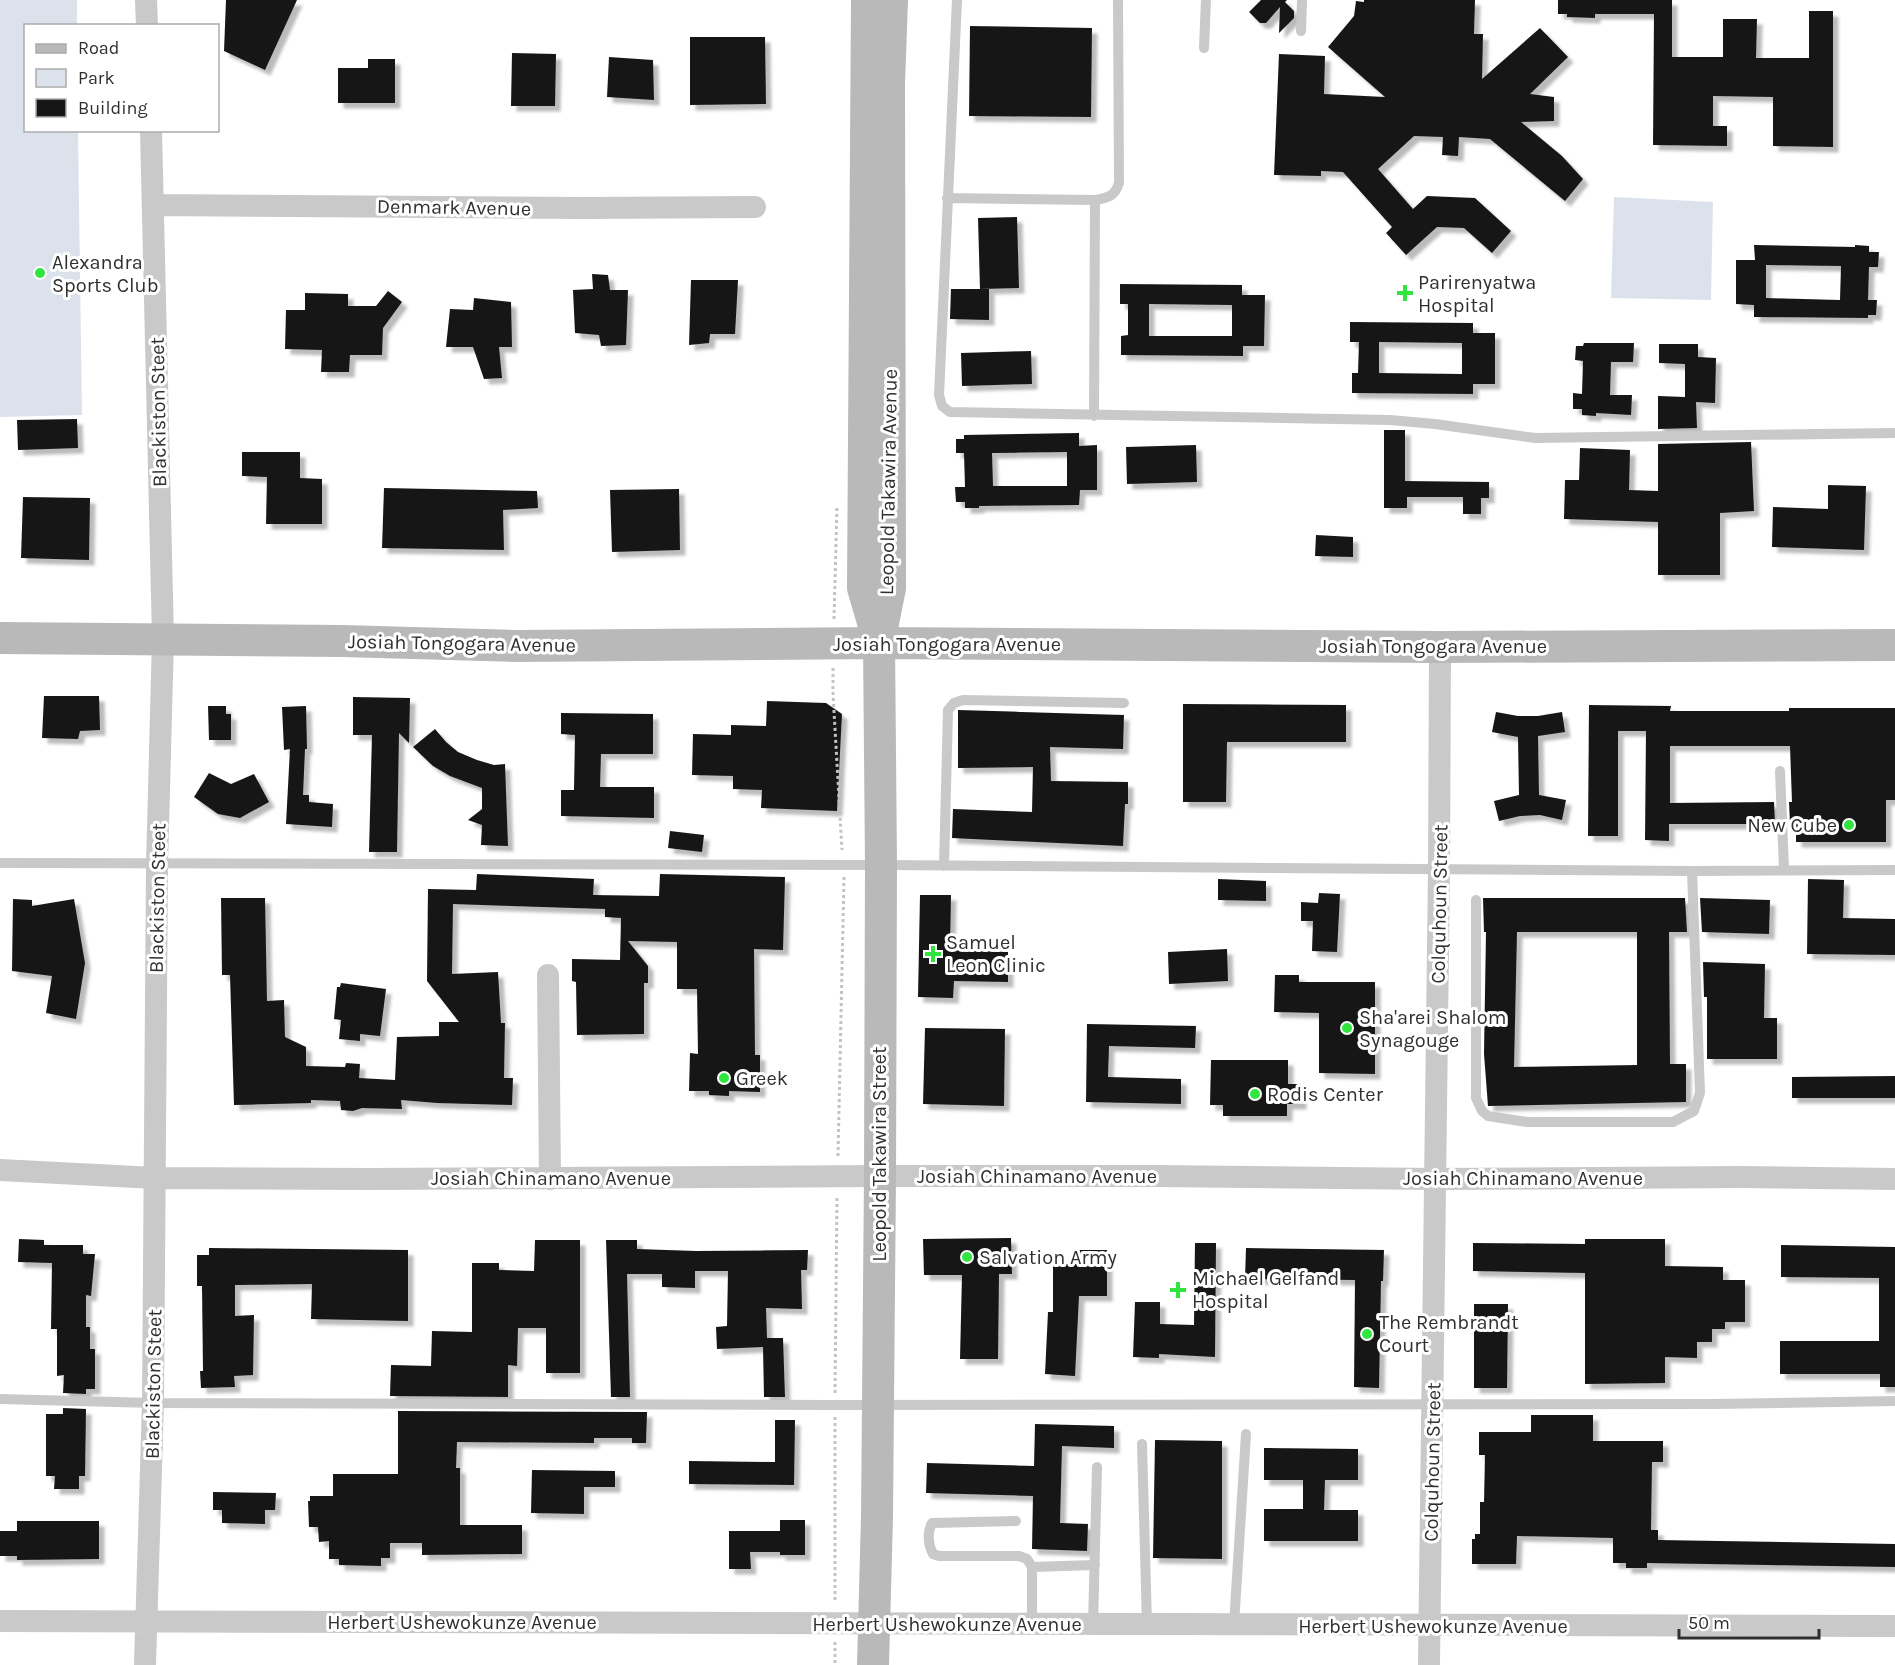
<svg xmlns="http://www.w3.org/2000/svg" width="1895" height="1665" font-family="Karla,sans-serif">
<defs>
<filter id="shadow"><feDropShadow dx="5.5" dy="5.5" stdDeviation="1.5" flood-color="#0004"/></filter>
</defs>
<rect width="100%" height="100%" fill="#fff"/>
<!-- green -->
<path fill="#dce2ec" d="M0 0H77V25L26 26V130L78 131 82 415 0 417Z
M1614 197 1713 202 1711 300 1611 298Z"/>
<!-- building -->
<path fill="#161616" fill-rule="evenodd" filter="url(#shadow)" d="M226 0H297L265 70 224 51Z
M1261 0H1287L1285 2 1294 11V18L1279 33 1280 7 1266 23H1260L1249 12Z
M1364 0H1475L1474 34H1483L1482 79 1540 28 1568 57 1530 94 1554 97V121L1521 122 1562 156 1583 179 1565 201 1490 139 1459 137 1458 156 1442 155 1443 137 1414 136 1378 169 1413 209 1427 196 1475 198 1511 231 1492 253 1464 228 1437 227 1406 255 1386 233 1392 227 1343 172 1321 171V176L1274 175 1279 54 1325 56 1324 94 1385 97 1328 47 1354 16 1356 1 1364 2Z
M1558 0H1672V57H1723V19H1757L1756 58H1809V11H1833V147L1773 146V97L1713 96V126H1727V146L1653 145 1654 14H1595V18L1567 17V14H1558Z
M970 26 1092 28 1091 117 969 116Z
M690 37H765L766 104 690 105Z
M512 53 556 54 555 106H511Z
M609 57 653 60 654 100 607 97Z
M368 59H395V103H338V68H368Z
M1017 217 1019 288 980 289 978 218Z
M1754 245 1855 247V245L1869 246V252H1879L1878 267H1869L1868 300H1877L1876 315H1868V318L1754 317V305L1736 304V260H1755ZM1766 265 1841 266 1840 300 1766 298Z
M592 274 608 275 610 290H628L626 345 601 346 599 335 575 333 573 290 593 289Z
M691 280H738L735 334H710L709 343 689 345Z
M1120 284 1242 285V295H1265L1264 346H1243V356L1121 355V336L1128 335V304H1120ZM1149 304 1232 305V336H1149Z
M951 289H989V320L950 319Z
M388 291 402 302 383 328 382 355H350L349 372H321L322 350 285 349 286 310H305V293L348 294V306H376Z
M474 298 511 302 512 347H499L502 378 484 379 473 347H446L450 309 473 310Z
M1350 322 1473 323V333H1495V384H1473V394L1352 393V373H1358L1359 342H1350ZM1379 342 1462 343V374L1379 373Z
M1584 343H1634L1633 362H1611L1610 395H1632L1631 415 1596 413V416L1582 415V409H1573V393L1582 394 1583 361 1575 360 1576 346H1583Z
M1659 344H1698V357L1716 358 1715 403 1696 402 1697 428 1658 429V396L1685 397V364L1659 363Z
M1031 351 1032 384 962 386 961 353Z
M77 419 78 448 18 450 17 420Z
M1384 430H1405V481L1489 482V498H1481V514H1463V497H1407V508H1384Z
M1079 433V446L1097 445V490H1080L1079 505 979 506V508H965V502H956L955 487H965L964 453H956V439H964V435ZM1067 452V486H993L992 453Z
M1751 442 1754 511 1720 513V575H1658V522L1564 519 1565 480H1579L1580 448 1630 450 1629 490 1658 491V444Z
M1196 445 1197 482 1127 484 1126 447Z
M242 452H300V478L322 479V524H266L267 477 242 476Z
M1828 485 1866 486 1864 550 1772 547 1773 507 1828 509Z
M384 488 537 491 538 508 503 510 504 550 382 548Z
M679 489 680 550 612 552 610 490Z
M23 497 90 498 89 560 21 558Z
M1316 535 1353 537V557L1315 556Z
M44 696H99L100 730 80 731 78 739 42 738Z
M353 697 410 698 409 743 399 733 397 852H369L372 735H353Z
M767 701 826 703 842 714 837 811 761 808 762 790 733 789V776L692 775 693 734 731 735V725L766 726Z
M1183 704 1346 705V742H1227L1226 802H1183Z
M1589 705 1671 706 1670 711H1789V708H1895V800H1886V842H1796V824H1790L1789 802H1792L1790 746H1670V803L1774 802 1775 824H1669V841L1645 840 1646 731H1618V836H1588Z
M208 706H226V714H231V740H209Z
M306 706 307 749H305L303 795H309V802L333 804 332 827 286 824 290 749 284 750 282 707Z
M958 710 1124 715 1123 749 1050 747 1051 781 1128 782V804H1125L1123 846 952 838 953 809 1032 812 1033 767 958 768Z
M1496 712 1518 716H1538L1562 712 1565 732 1538 736 1539 795 1566 800 1562 820 1540 815 1520 816 1499 821 1494 801 1519 795 1518 737 1492 732Z
M561 713 653 714V754H601L600 787H654V818L561 816V790H574L575 735 561 734Z
M435 729 446 742 458 752 477 760 494 765 505 764 508 846 481 845 482 825 468 820 482 809V788L450 776 433 766 413 747Z
M209 773 231 784 254 774 269 802 240 818 218 814 194 797Z
M670 831 704 835 702 852 668 848Z
M477 874 594 879 593 895 659 896 660 874 785 877 783 950 754 949 755 1055H760V1092L729 1091V1096L709 1095V1091H689L690 1053 698 1054 697 989H677V942L628 941 648 966V983H644V1034L577 1035 576 982 572 981V959L620 960 621 918 605 917V909L453 904 452 974 498 972 501 1023H505L504 1078H513L512 1105 437 1103 401 1100 402 1109 362 1108 353 1111 341 1110 340 1101 311 1100V1103L234 1105 230 975H222L221 898H265L267 1001 284 1000 285 1037 306 1047V1066L345 1067 346 1063 360 1064 359 1078 395 1080 397 1037 439 1036V1022H459L427 981 428 889 476 890Z
M1218 879 1266 881V901L1218 900Z
M1808 879 1844 880 1843 918 1895 919V955L1807 954Z
M1319 893 1340 894 1337 952 1312 951 1313 921H1301V902L1318 903Z
M920 895H951L950 950 1008 952V982L954 981 953 998 918 997Z
M1483 898H1685L1687 932H1669L1670 1064H1686V1102L1488 1106 1484 1054 1486 932H1484ZM1517 932H1637V1065L1514 1067Z
M1700 898 1770 900 1769 934 1702 932Z
M13 899 32 900V906L74 899 85 963 76 1019 46 1013 52 976 12 971Z
M1227 949 1228 981 1169 984 1168 952Z
M1703 962 1765 964 1764 1018H1777V1059H1707V997H1704Z
M1275 975H1299V982H1375V1074L1319 1073V1013L1274 1012Z
M341 983 386 989 380 1036 360 1034V1041L339 1039 341 1020 334 1019 337 987H340Z
M1087 1024 1196 1026 1195 1048 1109 1046 1108 1077 1181 1079V1104L1086 1102Z
M925 1028 1005 1029 1004 1106 923 1104Z
M1211 1060H1288V1084H1301V1104H1287V1116H1223V1105H1210Z
M1895 1076V1098H1792V1077Z
M1011 1238 1012 1274H999L998 1359H960L962 1275H924L923 1239Z
M19 1239 44 1240V1245H83V1254H95L91 1296 86 1295V1327H90V1349H95V1389H86V1394L63 1393 64 1375 57 1376V1329H51L52 1263 18 1262Z
M1585 1239H1665V1266L1723 1267V1280H1745V1322H1725V1329H1712V1342H1697V1358L1665 1357V1383L1585 1384V1273L1473 1271V1243L1585 1244Z
M535 1240H580V1373H546V1328H518L517 1366 508 1365V1397L390 1396 391 1365 431 1366 432 1331 472 1332V1263H499V1270L534 1271Z
M606 1240H637V1249L696 1251 808 1250 807 1270H801L802 1309 766 1308 767 1338H783L785 1397H764L763 1347 717 1349 716 1327 727 1326 728 1271H695V1288L662 1287V1274H627L630 1397H611Z
M1195 1243H1216L1215 1357 1159 1354V1358L1133 1357 1135 1302H1160V1324L1194 1325Z
M1781 1245 1895 1247V1387H1880V1374H1780V1341H1879V1278L1781 1277Z
M209 1248 408 1250V1321L311 1319 312 1284 235 1285V1316L254 1315 253 1375 234 1376 235 1387 201 1388 200 1371H203L202 1286H197V1255H209Z
M1246 1248 1384 1250 1383 1281H1381L1379 1388 1354 1387 1355 1280 1245 1279Z
M1077 1250H1107V1296H1079L1075 1376 1045 1374 1048 1312H1053V1264H1077Z
M1474 1304H1508L1507 1388H1474Z
M63 1408 86 1409 85 1476H79V1489H54L55 1476H46V1414H63Z
M398 1411 647 1412 646 1443H632V1438H594V1443L457 1442 456 1468H460V1525H522V1554L422 1555V1543H390V1558H381V1566L339 1565V1559H329V1541L319 1542 318 1527H309L308 1501H310V1496H333V1474H398Z
M1531 1415H1593V1441H1663V1462H1652L1651 1530H1658V1540L1895 1544V1567L1647 1563V1568H1626V1563H1613V1538L1569 1537 1517 1536 1516 1564H1472V1539H1475V1534H1480V1502H1484L1485 1455H1479V1432H1531Z
M775 1420H795L794 1485 689 1484V1461L775 1462Z
M1035 1424 1114 1426V1448L1062 1446 1060 1523 1088 1524 1087 1551 1032 1549 1033 1496 926 1493 927 1463 1034 1466Z
M1155 1440 1222 1441V1559L1153 1558Z
M1264 1448 1358 1449V1480H1325L1324 1510H1358V1541H1264V1509H1303V1480H1264Z
M532 1470 615 1471V1487H584V1514L531 1513Z
M213 1492 276 1493 275 1510H265V1524L222 1523V1510H213Z
M780 1520H805V1555H780V1552H750L751 1569H729V1531H780Z
M17 1521H99V1559L17 1560V1556H0V1531H17Z"/>
<g fill="none" stroke-linecap="round" stroke-linejoin="round">
<!-- path -->
<path stroke="#c3c3c3" stroke-width="3" stroke-dasharray="3 3" stroke-linecap="butt" d="M834 619 837 506
M833 668V694L842 850
M838 1156 844 877
M835 1393 837 1195
M835 1417V1603
M835 1642V1665"/>
<!-- lane -->
<path stroke="#c9c9c9" stroke-width="10" d="M957 0 939 395 942 406 950 412 1390 420 1435 424 1535 438 1895 433
M1301 31 1302 0
M1204 48 1206 0
M947 198 1095 200C1108 198 1115 196 1119 183L1118 0
M1094 416 1095 200
M1780 771 1784 869
M0 863 881 865 1692 871 1895 870
M944 866 948 710 954 703 963 700 1124 703
M1476 900V1098L1482 1111 1488 1116 1527 1122H1673L1694 1111 1700 1093 1692 871
M0 1399 153 1403 835 1405 1713 1404 1895 1401
M1142 1444 1147 1625
M1016 1521 932 1523C927 1532 928 1545 933 1554L939 1556H1019L1027 1559 1032 1567V1624
M1032 1567 1095 1565
M1093 1625 1097 1467
M1234 1625 1246 1434"/>
<!-- street -->
<path stroke="#c9c9c9" stroke-width="22" d="M146 0 147 26
M154 205 582 208 755 207
M548 975 550 1179
M0 1170 155 1178 370 1179 880 1176H1155L1436 1179 1742 1177 1895 1179
M0 1621 1895 1626
M145 1665 153 1403 157 865 163 639 151 130
M1429 1665 1439 869 1440 647"/>
<!-- secondary -->
<path stroke="#b9b9b9" stroke-width="32" d="M867 0 863 588 877 636
M0 638 342 641 517 646 879 643 1440 647 1895 645
M873 1665 877 1517 880 1176 881 865 879 643 890 588 889 84 892 0"/>
</g>
<!-- markers -->
<g fill="#30e63e" stroke="#fff" stroke-width="2">
<circle cx="40" cy="273" r="6"/>
<path d="M1402 284h6v6h6v6h-6v6h-6v-6h-6v-6h6z"/>
<circle cx="1849" cy="825" r="6"/>
<path d="M930 945h6v6h6v6h-6v6h-6v-6h-6v-6h6z"/>
<circle cx="1347" cy="1028" r="6"/>
<circle cx="724" cy="1078" r="6"/>
<circle cx="1255" cy="1094" r="6"/>
<circle cx="967" cy="1257" r="6"/>
<path d="M1175 1281h6v6h6v6h-6v6h-6v-6h-6v-6h6z"/>
<circle cx="1367" cy="1334" r="6"/>
</g>
<g text-anchor="middle" stroke-width="6" stroke-linejoin="round" paint-order="stroke">
<!-- street labels -->
<g font-size="20" fill="#2f2f2f" stroke="#fff">
<text transform="translate(454 207) rotate(1)" y="7">Denmark Avenue</text>
<text transform="translate(158 412) rotate(-91)" y="7">Blackiston Steet</text>
<text transform="translate(888 482) rotate(-89)" y="7">Leopold Takawira Avenue</text>
<text transform="translate(462 643) rotate(1)" y="7">Josiah Tongogara Avenue</text>
<text x="947" y="651">Josiah Tongogara Avenue</text>
<text x="1433" y="653">Josiah Tongogara Avenue</text>
<text transform="translate(157 898) rotate(-89)" y="7">Blackiston Steet</text>
<text transform="translate(1439 904) rotate(-89)" y="7">Colquhoun Street</text>
<text transform="translate(879 1154) rotate(-90)" y="7">Leopold Takawira Street</text>
<text x="1037" y="1183">Josiah Chinamano Avenue</text>
<text x="551" y="1185">Josiah Chinamano Avenue</text>
<text x="1523" y="1185">Josiah Chinamano Avenue</text>
<text transform="translate(153 1384) rotate(-89)" y="7">Blackiston Steet</text>
<text transform="translate(1432 1462) rotate(-89)" y="7">Colquhoun Street</text>
<text x="462" y="1629">Herbert Ushewokunze Avenue</text>
<text x="947" y="1631">Herbert Ushewokunze Avenue</text>
<text x="1433" y="1633">Herbert Ushewokunze Avenue</text>
</g>
<!-- poi labels -->
<g font-size="20" fill="#2f2f2f" stroke="#fff" text-anchor="start">
<text x="52" y="269">Alexandra<tspan x="52" dy="23">Sports Club</tspan></text>
<text x="1418" y="289">Parirenyatwa<tspan x="1418" dy="23">Hospital</tspan></text>
<text x="1837" y="832" text-anchor="end">New Cube</text>
<text x="946" y="949">Samuel<tspan x="946" dy="23">Leon Clinic</tspan></text>
<text x="1359" y="1024">Sha'arei Shalom<tspan x="1359" dy="23">Synagouge</tspan></text>
<text x="736" y="1085">Greek</text>
<text x="1267" y="1101">Rodis Center</text>
<text x="979" y="1264">Salvation Army</text>
<text x="1192" y="1285">Michael Gelfand<tspan x="1192" dy="23">Hospital</tspan></text>
<text x="1379" y="1329">The Rembrandt<tspan x="1379" dy="23">Court</tspan></text>
</g>
</g>
<!-- legend -->
<rect x="24" y="24" width="195" height="108" fill="#ffffff" stroke="#acacac" stroke-width="1.5"/>
<rect x="36" y="44" width="30" height="9" fill="#b9b9b9" stroke="#acacac" stroke-width="1.5"/>
<text x="78" y="54" font-size="18" fill="#2f2f2f">Road</text>
<rect x="36" y="69" width="30" height="18" fill="#dce2ec" stroke="#acacac" stroke-width="1.5"/>
<text x="78" y="84" font-size="18" fill="#2f2f2f">Park</text>
<rect x="36" y="99" width="30" height="18" fill="#161616" stroke="#acacac" stroke-width="1.5"/>
<text x="78" y="114" font-size="18" fill="#2f2f2f">Building</text>
<!-- scale -->
<path d="M1679 1629v9h140v-9" fill="none" stroke="#2f2f2f" stroke-width="3"/>
<text x="1688" y="1629" font-size="18" fill="#2f2f2f" stroke="#ffffff" stroke-width="4.5" paint-order="stroke">50 m</text>
</svg>
